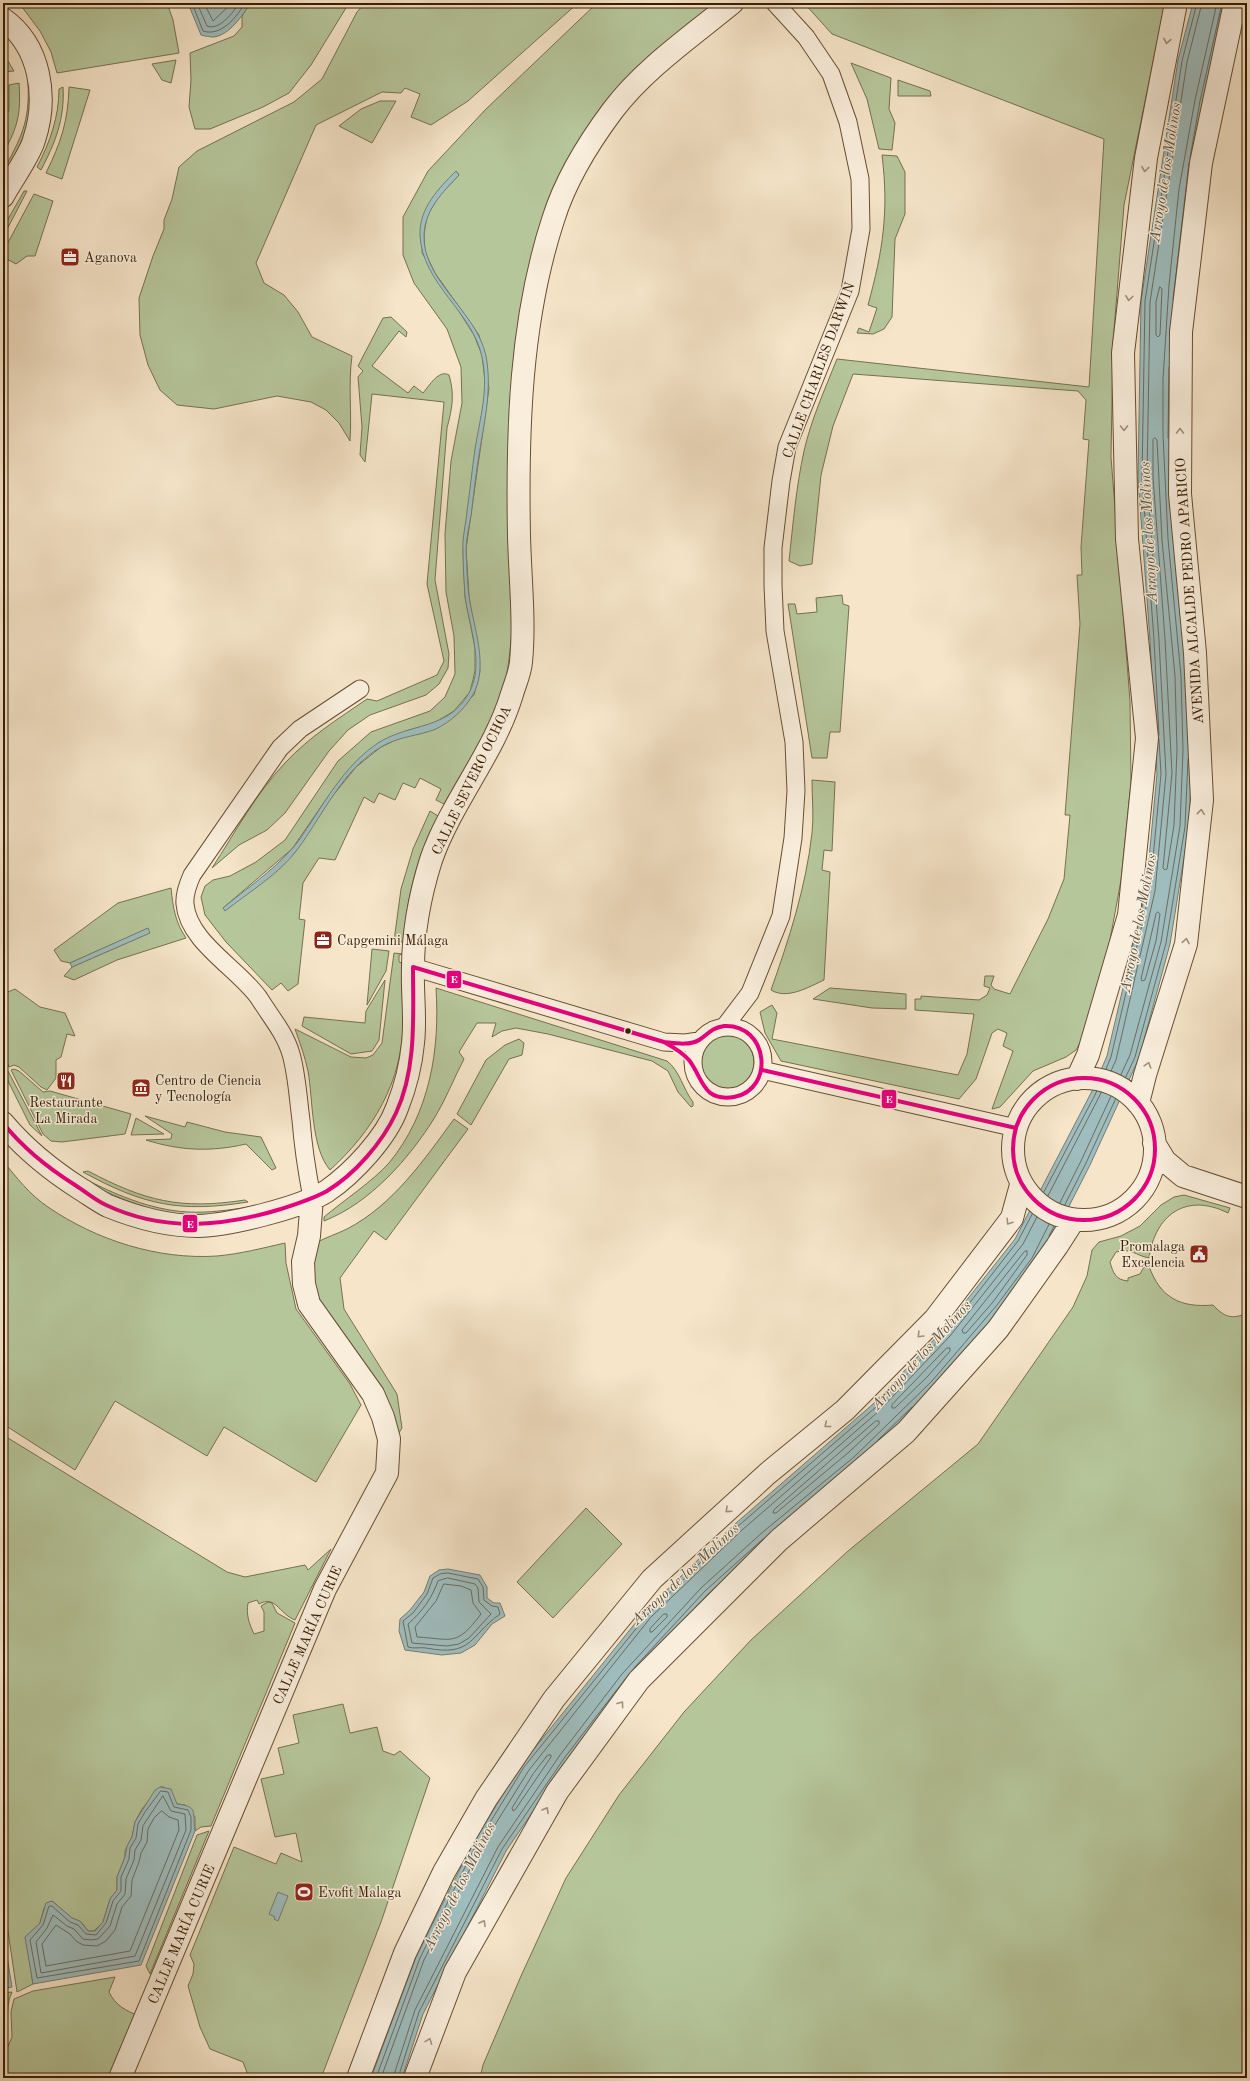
<svg xmlns="http://www.w3.org/2000/svg" width="1250" height="2081" font-family="'Old Standard TT',serif">
<rect width="100%" height="100%" fill="#f6e5c9"/>
<filter id="stains"><feTurbulence type="fractalNoise" baseFrequency=".005" numOctaves="4"/><feColorMatrix values="0 0 0 0 .2 0 0 0 0 .09 0 0 0 0 .02 0 0 0 .5 -.17"/></filter>
<radialGradient id="worn" r=".72"><stop offset=".6" stop-color="#630" stop-opacity="0"/><stop offset="1" stop-color="#630" stop-opacity=".3"/></radialGradient>
<!-- green -->
<path fill="#b6c69b" stroke="#76714e" fill-rule="evenodd" d="M19 3H167L173 20 179 53 57 73 51 52 40 31Z
M250 3H349L311 65 289 93 263 107 210 129H195L189 107 191 80 190 53 234 36 242 27V16Z
M365 3H578L468 101 431 125 411 117 420 94 405 88 401 93 382 92 316 125 256 263 264 283 284 295 298 312 312 337 352 356C348 384 352 412 350 441L339 423 326 410 311 402 277 396 214 409 177 405 160 390 148 365 140 335 139 298 153 256 164 229V220L172 199 179 167 197 151 294 102 322 79 357 12Z
M597 3H719L660 48 534 251 513 618C510 652 508 688 493 718 478 747 460 775 444 804L436 800 441 789 420 778 415 788 403 783 395 800 379 793 374 803 364 797 335 860 319 858 303 883 299 919 305 920 298 984 288 991 281 983 272 990 226 942 205 915 201 897 205 886 213 880 230 876 256 862 285 840 338 761 371 732 430 711 445 697 455 674 454 636 446 592 445 534 451 461 462 403 461 367 447 329 414 283 403 255V217L428 171 486 109ZM456 171 459 175 439 196 427 216 424 234 425 252 435 273 479 335 489 388 466 549 469 596 480 671 474 695 435 729 406 735 381 747 356 767 330 799 295 852 225 910 223 908 292 849 327 798 378 743 406 731 434 723 454 711 470 692 475 671V648L465 597 463 549 486 389 482 355 474 335 422 253 424 214Z
M804 3H1165L1124 205 1113 343 1111 457 1130 701 1131 782 1121 880 1108 951 1086 1032 1076 1050 1066 1057 1033 1071 1000 1107 992 1109 1013 1051 1003 1046 1007 1033 998 1029 992 1033 976 1079 959 1099 781 1061 765 1033 760 1012 772 1005 777 1013 772 1039 958 1075 967 1054 974 1014 915 1010V999H921V996L979 1000 987 995 990 988 984 986 985 976H994L991 985 994 989 1010 994 1048 919 1064 879 1070 815H1065L1080 624 1077 575H1082L1081 547 1089 440 1083 439 1086 400 1078 391 853 374 833 426 821 475 812 564 800 566 789 561C793 524 796 488 804 451 811 420 825 389 837 359L1089 387 1104 139 832 34Z
M3 53 14 71 3 72Z
M176 60 171 83 162 80 152 64Z
M851 63 891 78 889 109 895 123 892 150 879 149 867 99Z
M898 80 930 91 931 96H898Z
M19 83C21 115 18 126 3 154V121L9 110V85Z
M28 83C39 115 18 150 3 177V171C21 138 30 122 28 83Z
M63 87C65 119 55 143 41 170L37 167C50 142 59 117 59 89Z
M69 87 90 90 62 179 46 173C61 142 68 122 69 87Z
M380 101H396L372 143 339 126 361 109Z
M882 155 897 156 905 172V214L895 239 892 317 884 329 873 334 857 333 859 328 869 332 877 308 868 305C883 250 889 212 882 155Z
M24 191H27L3 237V228Z
M34 194 53 201 35 256H27L16 264 3 257V252Z
M391 317 407 332 406 337 399 331 372 366 408 393 414 386 423 393C429 386 439 369 449 375 455 395 452 409 447 428L435 580 449 654 448 668 439 684 426 695 370 715 348 730 329 751 285 813 267 830 239 845 212 868C235 833 256 793 285 763 309 737 338 719 367 699L377 701 437 675 444 661 427 584 444 402 372 394 365 462 360 455 362 427 358 377 363 371 358 366 383 318Z
M842 595 843 604 849 606 840 732H830L827 758H812L788 604H795L797 614 817 612 816 598Z
M812 780 835 782 832 851 824 850 822 870 830 872 824 980C809 987 787 1000 771 990 789 939 806 887 812 833 814 816 812 798 812 780Z
M430 811 438 816C417 853 407 900 403 942L394 941 401 889 413 849Z
M171 888C173 907 175 922 186 938L117 960 74 980 64 976 72 967 149 933 147 929 70 963 61 961 54 950 118 903Z
M372 949 389 951 386 971 367 1005Z
M394 953 403 954 399 955V962L402 963C401 982 403 1002 403 1021 403 1081 373 1131 330 1170 311 1148 313 1099 308 1071 305 1057 300 1043 295 1029L351 1057 366 1058 373 1055 382 1043Z
M385 980 379 1040 372 1051 351 1054 302 1026 304 1017 365 1023 366 1011Z
M436 988 667 1061C680 1071 683 1089 693 1102V1106L691 1107 678 1092 668 1071 652 1061 548 1034 516 1028 502 1031 492 1037 496 1023H477L459 1052 464 1059C454 1078 446 1099 435 1117 409 1159 370 1203 324 1221V1217C343 1201 373 1181 389 1163 430 1113 440 1050 436 988Z
M830 988 906 994V1009L872 1008 813 999Z
M15 989 40 1007 65 1013 75 1036 67 1034 61 1057 56 1060V1078L47 1090 41 1087 19 1067 14 1065 9 1067 3 1051V994Z
M700 1062a27 27 0 1 1 54 0a27 27 0 1 1-54 0Z
M519 1039 524 1043 522 1055 509 1059 471 1125 457 1114 486 1060 505 1045Z
M14 1069 19 1071 43 1092 50 1091 131 1114 125 1134 62 1142 51 1141 43 1134 11 1070Z
M8 1071 42 1136 30 1125 4 1073Z
M145 1116 185 1127 187 1122 225 1132 261 1137 276 1168 272 1170 246 1144C211 1152 181 1151 146 1140L171 1139 172 1134Z
M136 1118 164 1134 131 1135Z
M454 1119 468 1129 386 1240 374 1231 340 1278 344 1309 397 1394 402 1428 397 1436 317 1301 311 1282 316 1243C326 1237 337 1234 347 1229 393 1205 424 1160 454 1119Z
M3 1161C16 1177 30 1195 48 1207 96 1240 158 1260 217 1256 240 1254 263 1248 285 1243L286 1263 296 1309 350 1384 361 1405 316 1482 224 1427 207 1456 115 1401 75 1470 3 1424Z
M88 1171C145 1201 180 1210 245 1200L248 1202C180 1213 143 1205 83 1172Z
M81 1177C114 1194 150 1210 188 1212 209 1213 229 1210 249 1207 238 1210 227 1213 215 1215 169 1221 123 1200 82 1181Z
M1184 1195 1230 1208 1228 1213C1186 1192 1155 1215 1149 1258 1134 1255 1133 1248 1116 1252L1110 1262C1113 1273 1116 1280 1128 1281V1278L1140 1274 1144 1267 1149 1266C1160 1298 1181 1308 1213 1305 1224 1317 1232 1320 1247 1313V2078H480L483 2065 521 1976 566 1878 619 1795 684 1712 751 1640 848 1551 978 1444 1073 1307 1087 1276 1092 1250 1099 1242 1121 1236 1140 1226 1161 1205 1174 1197Z
M3 1435 227 1572 245 1577 305 1565 308 1570 331 1549 295 1620C278 1613 276 1595 259 1604L257 1600 248 1603C246 1615 249 1623 254 1634L264 1631V1612L261 1606 268 1602 272 1603 277 1613 295 1623 211 1826 201 1827 195 1831V1817L185 1805 177 1804 164 1787H160L142 1809 135 1822 132 1837 125 1851V1857L117 1877V1890L110 1899 103 1922 94 1931H88L82 1923 72 1918 52 1901 44 1908 40 1923 26 1938 33 1984 17 1992 3 1898Z
M586 1508 622 1544 553 1618 517 1582Z
M343 1704 350 1733 377 1727 383 1751 394 1755 400 1751 430 1778 381 1922 321 2078 265 2077 254 2078 248 2075 243 2062 210 2049 200 2027 188 1986 193 1974 194 1964 190 1955 234 1847 276 1864 281 1853 302 1862 296 1833 275 1837 261 1779 284 1774 278 1748 299 1743 293 1715Z
M209 1831 150 1974 146 1966 197 1835Z
M115 1977 109 1992C116 2006 125 2010 139 2016L110 2078H3L5 2053 12 2037 11 2012 14 1999 33 1991Z
M12 1992C3 2010 12 2029 3 2048V1993Z"/>
<!-- water -->
<path fill="#9fbdbe" stroke="#757d72" d="M188 3H250C243 15 229 36 213 37 210 37 205 36 201 35Z
M1193 3H1226L1188 190 1192 750 1189 827 1170 944 1139 1058 1090 1165 1040 1263 939 1387 860 1464 770 1538 708 1594 629 1679 568 1760 506 1851 423 2014 402 2078H371L416 1957 472 1845 521 1765 645 1611 735 1524 873 1404 943 1330 1015 1239 1091 1093 1107 1056 1146 890 1157 774 1150 640 1138 478 1141 301 1178 60Z
M456 171 459 175C443 192 425 209 424 235 422 280 477 312 486 356 492 388 485 418 480 449 476 471 474 493 471 516 469 527 466 539 466 551 467 566 467 581 469 596 473 626 490 668 472 696 464 710 450 722 436 729 419 736 399 736 381 747 342 770 323 815 297 850 279 874 249 892 225 911L223 908C246 889 271 872 291 850 299 842 305 831 312 821 330 793 349 762 378 743 409 723 449 730 469 693 485 664 469 626 465 596 464 581 463 566 463 551 462 538 466 524 467 511 470 491 472 470 475 449 480 418 489 389 482 357 473 312 422 284 420 235 419 208 439 188 456 171Z
M148 928 150 933 72 967 70 963Z
M448 1569 480 1575 487 1587V1598L494 1603H500L505 1616 492 1624 475 1645 461 1653 442 1655 405 1650 399 1631 400 1619 410 1610 424 1592 430 1576 439 1570Z
M160 1787 171 1789 177 1804C199 1806 192 1813 195 1831L141 1965 33 1984 25 1937 40 1923 46 1903 52 1901 72 1918 80 1921 88 1931H95L103 1922 110 1899 117 1890V1877L125 1857 127 1846 132 1837 135 1822 155 1790Z
M278 1892 288 1896 278 1921 274 1919 275 1917 269 1914Z
M3 1932 12 1987 8 1988 3 1980Z"/>
<g fill="none" stroke-linecap="round" stroke-linejoin="round">
<!-- shore -->
<path stroke="#6b6c60" stroke-width="1" d="M192 3 203 31C221 37 237 17 245 3
M197 3 207 26C219 31 233 13 239 3
M204 3 213 21 232 3
M1190 158 1200 101 1222 3
M1160 287 1162 289 1160 335 1158 337 1156 335V302Z
M1173 300 1189 163
M1155 438 1157 440 1162 540 1175 676 1177 750 1174 825 1167 869 1165 870 1163 868 1172 773 1165 639 1153 477V440Z
M1168 438 1169 367
M1159 735 1154 640 1142 478 1145 301 1182 61 1197 3
M1158 912 1160 914 1156 941 1145 980 1142 981 1141 979 1156 914Z
M1049 1236 1086 1163 1135 1057 1166 943 1185 827 1188 759
M1027 1251V1255L993 1302 966 1333H963L962 1330 1024 1252Z
M947 1348H950V1351L928 1376 895 1408H892V1405Z
M876 1421H879V1424L849 1452 776 1513H773L774 1510Z
M878 1440 912 1407
M448 1573 478 1579 483 1587 484 1600 492 1606 498 1607 500 1614C469 1636 473 1657 426 1648 420 1647 414 1649 408 1647L403 1621 413 1613 427 1594 433 1578 440 1574Z
M448 1578 475 1584 478 1588 479 1602 491 1614 469 1638 459 1644 447 1646 412 1643 408 1624C422 1612 432 1598 438 1581Z
M444 1584 461 1586 471 1590 473 1603 481 1614C456 1647 453 1639 417 1637L415 1627 436 1601Z
M664 1614H667V1617L652 1632H650V1629Z
M634 1668 705 1591 763 1539
M548 1755H551V1757L515 1810 513 1811 512 1808 533 1774Z
M161 1791 168 1792 174 1807 188 1810 191 1817V1830L139 1961 37 1978 30 1940 43 1925 49 1906H52L70 1922 78 1925 86 1934 96 1935 106 1923 113 1901 121 1891V1877L129 1859 130 1848 136 1838 138 1824 145 1812Z
M163 1796 171 1811 185 1814 186 1830 135 1956 41 1973 36 1942 47 1928 53 1915 67 1926 74 1929 83 1939 91 1940 98 1939 110 1926 117 1904 125 1894 126 1879 134 1860 135 1850 141 1840 143 1826Z
M162 1811 169 1817 178 1820 179 1830 130 1951 46 1966 42 1944 56 1925 70 1934 76 1941 83 1945 97 1946 106 1941 115 1930 122 1907 131 1896 132 1880 139 1862 141 1853 147 1842 148 1829 154 1818Z
M376 2078 420 1958 475 1847 524 1767 648 1614 737 1527 876 1407 946 1333 1018 1241 1095 1095 1111 1057 1150 890 1161 774 1159 739
M381 2078 424 1960 480 1849 529 1770 651 1617 741 1531 879 1411 950 1336 1023 1244 1099 1097 1116 1060 1155 891 1166 774 1159 640 1147 477 1150 302 1187 62 1202 3
M393 2078 415 2010 498 1847 560 1755 622 1674 701 1588 764 1531 854 1457 932 1381 997 1305 1032 1258 1081 1161 1130 1055 1161 942 1180 826 1183 750 1181 676 1168 539 1163 435V379L1169 285 1179 189 1195 100 1217 3
M398 2078 419 2012 502 1849 565 1757 629 1674"/>
<defs>
<path id="minor" d="M413 967 664 1042 685 1043 699 1041
M725 1026 750 993 781 916 793 838 796 791 794 742 775 631 773 585V548L781 481 787 447 850 291 861 229 860 179 848 122 831 74 806 37 775 3
M693 1062a35 35 0 1 1 70 0a35 35 0 1 1-70 0Z
M762 1070 1016 1128
M312 1198C307 1172 303 1146 301 1120 298 1098 297 1075 291 1054 285 1033 270 1016 259 998 239 969 188 942 185 904 184 894 188 884 192 875L280 748 300 729 360 689"/>
<path id="tertiary" d="M3 19C41 46 48 98 34 140 30 155 11 181 3 196
M1013 1149a71 71 0 1 1 142 0a71 71 0 1 1-142 0Z
M1077 1079 1088 1055 1129 915 1147 738 1127 539 1123 353 1146 158 1176 3
M1138 1103 1145 1075 1186 944 1202 800 1195 653 1180 494 1181 332 1201 163 1235 3
M3 1123C25 1149 51 1170 79 1188 89 1194 98 1201 108 1206 135 1217 169 1226 198 1226 229 1225 301 1208 327 1191 353 1173 386 1138 397 1108 405 1088 411 1065 413 1043 416 1019 412 993 413 968 413 932 420 895 431 860 451 802 494 754 512 694 515 684 520 673 521 662 525 621 520 578 519 536 517 431 520 321 553 220 565 181 589 142 613 110 645 68 692 36 732 3
M1154 1143 1165 1161 1183 1176 1247 1197
M120 2078 325 1589 387 1473 389 1439 383 1417 373 1394 309 1304 304 1284 303 1262 309 1236 312 1198
M358 2078 405 1953 444 1872 486 1799 554 1699 652 1579 767 1474 845 1410 935 1319 1012 1218 1021 1185
M415 2078 455 1972 557 1792 639 1680 779 1540 906 1432 998 1329 1057 1246 1073 1221"/>
</defs>
<!-- minor casing -->
<use href="#minor" stroke="#674e33" stroke-width="19"/>
<!-- tertiary casing -->
<use href="#tertiary" stroke="#674e33" stroke-width="24"/>
<!-- minor -->
<use href="#minor" stroke="#f9eedc" stroke-width="17"/>
<!-- tertiary -->
<use href="#tertiary" stroke="#f9eedc" stroke-width="22"/>
<defs>
<path id="bus-1" d="M724 1026C769 1024 775 1090 734 1097 702 1102 703 1078 689 1060 682 1052 673 1047 664 1042 674 1043 690 1046 699 1040 710 1033 709 1029 724 1026Z
M762 1070 1016 1128
M1013 1149a71 71 0 1 1 142 0a71 71 0 1 1-142 0Z
M3 1123C23 1148 48 1168 75 1185 86 1192 95 1200 106 1205 163 1232 222 1227 281 1209 296 1204 313 1199 327 1191 355 1174 382 1143 396 1113 417 1068 413 1015 413 967L664 1042"/>
</defs>
<!-- bus-1 casing -->
<use href="#bus-1" stroke="#f9eedc" stroke-width="7"/>
<!-- bus-1 -->
<use href="#bus-1" stroke="#e5007d" stroke-width="4"/>
</g>
<!-- one-way arrows -->
<defs><path id="oneway-chevron" d="M-2-3.5L2.5 0L-2 3.5" fill="none" stroke-width="1.6" stroke-linecap="round" stroke-linejoin="round"/></defs>
<g stroke="#a29079">
<use href="#oneway-chevron" transform="translate(1167 41) rotate(100)"/>
<use href="#oneway-chevron" transform="translate(1145 169) rotate(97)"/>
<use href="#oneway-chevron" transform="translate(1129 298) rotate(97)"/>
<use href="#oneway-chevron" transform="translate(1124 428) rotate(89)"/>
<use href="#oneway-chevron" transform="translate(1180 431) rotate(-90)"/>
<use href="#oneway-chevron" transform="translate(1201 812) rotate(-84)"/>
<use href="#oneway-chevron" transform="translate(1186 941) rotate(-80)"/>
<use href="#oneway-chevron" transform="translate(1148 1065) rotate(-73)"/>
<use href="#oneway-chevron" transform="translate(1009 1222) rotate(123)"/>
<use href="#oneway-chevron" transform="translate(920 1335) rotate(135)"/>
<use href="#oneway-chevron" transform="translate(827 1425) rotate(141)"/>
<use href="#oneway-chevron" transform="translate(728 1510) rotate(138)"/>
<use href="#oneway-chevron" transform="translate(621 1704) rotate(-54)"/>
<use href="#oneway-chevron" transform="translate(546 1810) rotate(-61)"/>
<use href="#oneway-chevron" transform="translate(483 1923) rotate(-61)"/>
<use href="#oneway-chevron" transform="translate(429 2041) rotate(-69)"/>
</g>
<!-- icons -->
<defs>
<symbol id="office-square" viewBox="-11 -11 22 22"><rect x="-9" y="-9" width="18" height="18" rx="4" fill="#8f2418" stroke="#f9eedc"/><path d="M-6-3h4V-5.5h4V-3h4V5H-6ZM-1-4.5V-3h2v-1.5ZM-6 0V1H6V0Z" fill="#fff"/></symbol>
<symbol id="restaurant-square" viewBox="-11 -11 22 22"><rect x="-9" y="-9" width="18" height="18" rx="4" fill="#8f2418" stroke="#f9eedc"/><path d="M-5-6h1v4h1v-4h1v4h1v-4h1v5L-1.5 .5V6h-2V.5L-5-1ZM5-6V6H3V1.5H1.5Q1.5-4 5-6Z" fill="#fff"/></symbol>
<symbol id="museum-square" viewBox="-11 -11 22 22"><rect x="-9" y="-9" width="18" height="18" rx="4" fill="#8f2418" stroke="#f9eedc"/><path d="M0-6L6-3V-2H-6V-3ZM-5-1h2V3h-2ZM-1-1h2V3h-2ZM3-1h2V3H3ZM-6 4H6V6H-6Z" fill="#fff"/></symbol>
<symbol id="civic-square" viewBox="-11 -11 22 22"><rect x="-9" y="-9" width="18" height="18" rx="4" fill="#8f2418" stroke="#f9eedc"/><path d="M-.6-6.5H3V-4.5H.6V-3L4-1V1h2V6H-6V1h2V-1L-.6-3ZM-1.2 2.5V6h2.4V2.5Z" fill="#fff"/></symbol>
<symbol id="stadium-square" viewBox="-11 -11 22 22"><rect x="-9" y="-9" width="18" height="18" rx="4" fill="#8f2418" stroke="#f9eedc"/><path d="M0-5a6.5 5 0 1 0 0 10a6.5 5 0 1 0 0-10ZM-3.5-1.8h7v3.6h-7Z" fill="#fff"/></symbol>
</defs>
<g fill-rule="evenodd">
<use href="#office-square" x="59" y="246" width="22" height="22"/>
<use href="#office-square" x="312" y="929" width="22" height="22"/>
<use href="#restaurant-square" x="55" y="1070" width="22" height="22"/>
<use href="#museum-square" x="130" y="1077" width="22" height="22"/>
<use href="#civic-square" x="1188" y="1243" width="22" height="22"/>
<use href="#stadium-square" x="293" y="1881" width="22" height="22"/>
</g>
<!-- markers -->
<circle fill="#371c01" stroke="#f9eedc" stroke-width="1.5" cx="628" cy="1031" r="3.5"/>
<g text-anchor="middle" stroke-width="3" stroke-linejoin="round" paint-order="stroke">
<!-- poi labels -->
<g font-size="14" fill="#371c01" stroke="#f9eedc" text-anchor="start">
<text x="84" y="262">Aganova</text>
<text x="337" y="945">Capgemini Málaga</text>
<text x="155" y="1085">Centro de Ciencia<tspan x="155" dy="16">y Tecnología</tspan></text>
<text x="66" y="1107" text-anchor="middle">Restaurante<tspan x="66" dy="16">La Mirada</tspan></text>
<text x="1185" y="1251" text-anchor="end">Promalaga<tspan x="1185" dy="16">Excelencia</tspan></text>
<text x="318" y="1897">Evofit Malaga</text>
</g>
<!-- street labels -->
<g font-size="14" fill="#371c01" stroke="#f9eedc">
<text transform="translate(818 370) rotate(-70)" y="5">CALLE CHARLES DARWIN</text>
<text transform="translate(1189 591) rotate(-94)" y="5">AVENIDA ALCALDE PEDRO APARICIO</text>
<text transform="translate(471 780) rotate(-64)" y="5">CALLE SEVERO OCHOA</text>
<text transform="translate(307 1635) rotate(-66)" y="5">CALLE MARÍA CURIE</text>
<text transform="translate(181 1934) rotate(-67)" y="5">CALLE MARÍA CURIE</text>
</g>
<!-- water labels -->
<g font-size="15" font-style="italic" fill="#5b5443" stroke="#f9eedc">
<text transform="translate(1165 172) rotate(-81)" y="5">Arroyo de los Molinos</text>
<text transform="translate(1148 532) rotate(-93)" y="5">Arroyo de los Molinos</text>
<text transform="translate(1138 923) rotate(-79)" y="5">Arroyo de los Molinos</text>
<text transform="translate(921 1355) rotate(-48)" y="5">Arroyo de los Molinos</text>
<text transform="translate(685 1574) rotate(-43)" y="5">Arroyo de los Molinos</text>
<text transform="translate(459 1886) rotate(-63)" y="5">Arroyo de los Molinos</text>
</g>
</g>
<g stroke="#f9eedc" stroke-width="1.5">
<rect x="446" y="970" width="16" height="19" rx="4" fill="#e5007d"/>
<rect x="881" y="1089" width="16" height="20" rx="4" fill="#e5007d"/>
<rect x="182" y="1214" width="16" height="19" rx="4" fill="#e5007d"/>
</g>
<g font-size="11" text-anchor="middle" font-weight="bold" fill="#fff">
<text x="454" y="983">E</text>
<text x="889" y="1103">E</text>
<text x="190" y="1228">E</text>
</g>
<!-- margin -->
<rect width="1250" height="2081" fill="none" stroke="#f6e5c9" stroke-width="16"/>
<rect x="4" y="4" width="1242" height="2073" fill="none" stroke="#371c01" stroke-width="2"/>
<rect x="8" y="8" width="1234" height="2065" fill="none" stroke="#371c01"/>
<rect width="100%" height="100%" filter="url(#stains)"/>
<rect width="100%" height="100%" fill="url(#worn)"/>
</svg>
